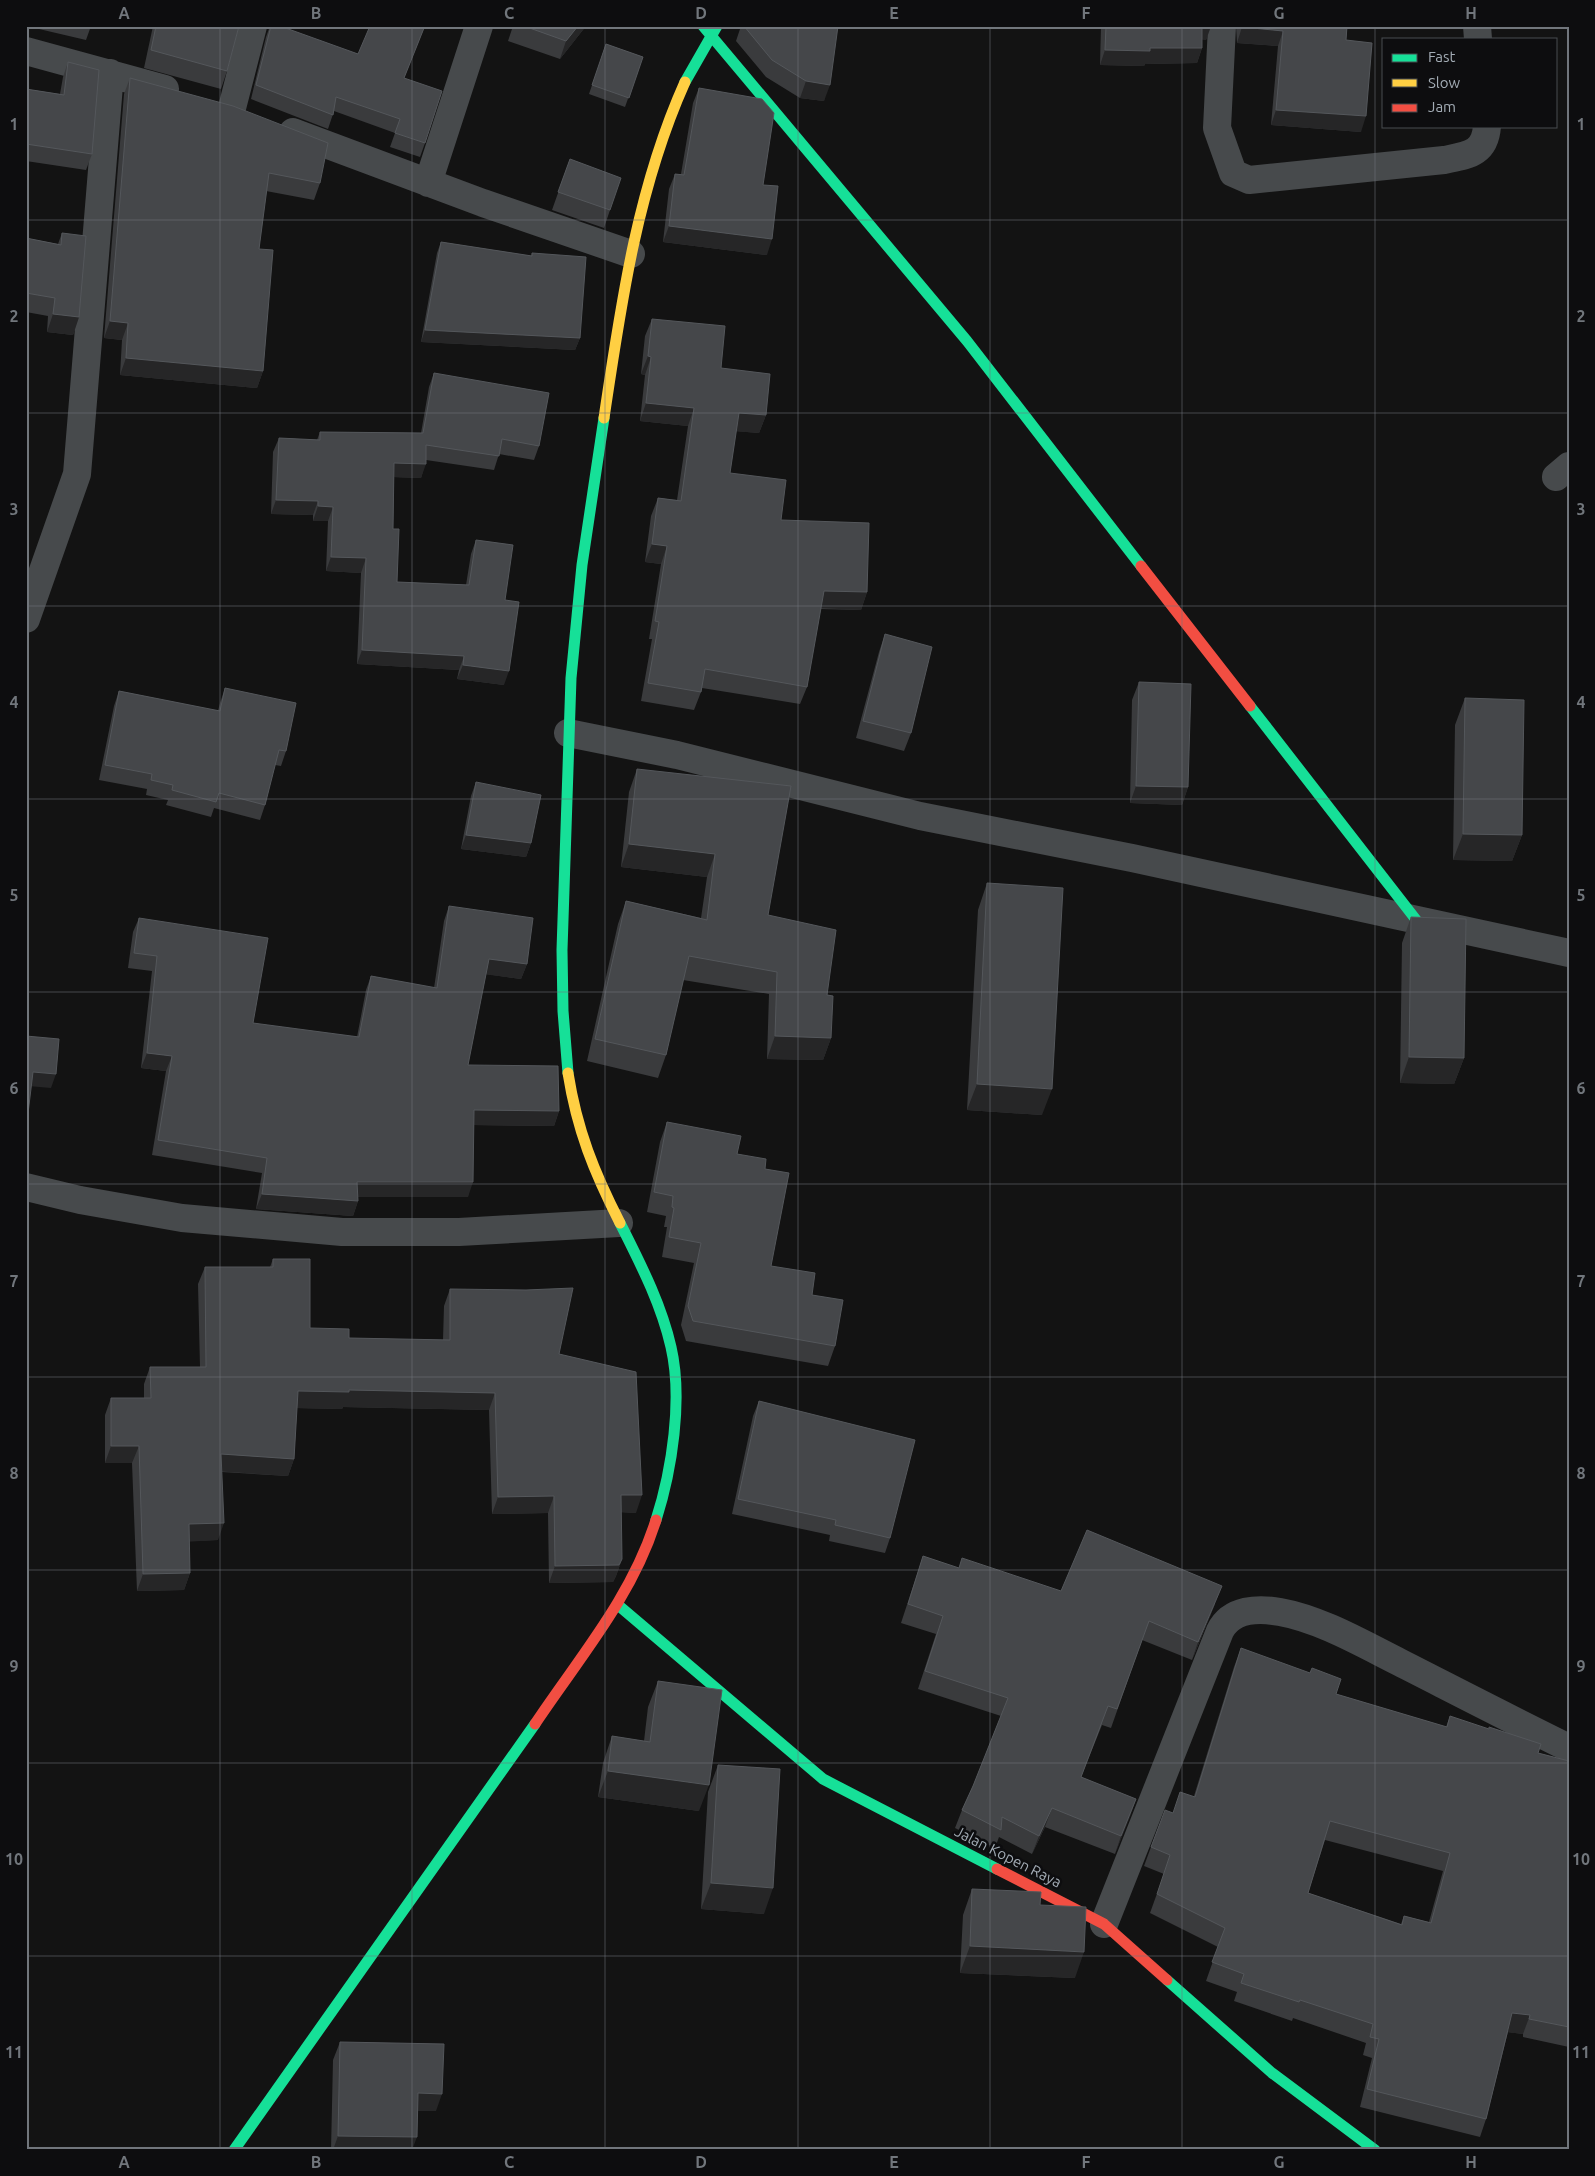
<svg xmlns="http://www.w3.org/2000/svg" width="1595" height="2176" font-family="Ubuntu,sans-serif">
<rect width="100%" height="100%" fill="#131313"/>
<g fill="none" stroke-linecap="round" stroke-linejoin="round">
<!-- street -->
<path stroke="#474a4c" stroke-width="28" d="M1222 26 1217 128 1233 173 1249 180 1444 160C1468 155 1485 154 1487 126
M1477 26 1478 39
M26 51 165 89
M232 108 253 26
M293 132 483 203 631 254
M428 183 479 26
M1556 477 1569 466
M26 619 77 474 110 73
M568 733 677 755 920 816 1132 858 1569 953
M26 1187 80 1200 182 1218 342 1232H459L619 1223
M1104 1924 1220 1631C1231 1609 1258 1608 1280 1612 1320 1619 1363 1644 1399 1662 1456 1691 1512 1720 1569 1748"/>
<!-- fast -->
<path stroke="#16e098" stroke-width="11" d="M703 26 967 341 1141 566
M685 82 717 26
M1250 706 1417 921
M568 1073 563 1011 562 950 571 678 582 565 604 418
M620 1223C640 1263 661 1303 671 1347 683 1399 672 1470 656 1520
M618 1605 823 1779 997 1869
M1167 1980 1272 2073 1375 2150
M234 2150 535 1724"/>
<!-- slow -->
<path stroke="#ffcf43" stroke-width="11" d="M604 418C621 304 637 189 685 82
M568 1073C577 1130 594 1172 620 1223"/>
<!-- jam -->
<path stroke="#f24e42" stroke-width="11" d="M1141 566 1250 706
M535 1724C579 1658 632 1597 656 1520
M997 1869 1104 1924 1167 1980"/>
</g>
<!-- wall -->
<path fill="#3a3b3d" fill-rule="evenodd" d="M40 26H91L86 40 39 29Z
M153 26H239L227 71 221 89 144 68Z
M270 26 358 54 424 28 404 78 425 143 420 157 390 147 395 133 334 111 328 129 251 99 266 37Z
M513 26H586L560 59 508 41Z
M741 26H838L824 101 800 98 766 77 736 41Z
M1101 26H1211L1206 40 1202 39V48L1197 63 1145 64 1144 66 1100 65Z
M1236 26H1347L1346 40 1361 132 1271 125 1278 46 1237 43Z
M606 44 643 57 625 107 589 94Z
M68 62 92 154 86 170 26 161V89L60 94 63 77Z
M130 78 320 183 314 200 266 191 259 249 263 371 257 388 120 375 122 340 104 338 124 94Z
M699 88 763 185 767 255 663 242 669 189 675 174H681L693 103Z
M570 159 610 210 604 228 552 210Z
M62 233 79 317 73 335 47 332 48 316 26 312V238L58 244Z
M441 242 531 256 532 253 580 338 575 350 421 342 437 253Z
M652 319 721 368 766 415 759 433 736 431 730 473 781 520 867 592 861 610 820 609 807 687 800 704 702 688 701 692 694 710 641 701 652 639H649L661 564 645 562 651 516 658 498 677 500 688 426 640 421 645 375 641 374 645 336Z
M434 373 539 446 534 460 499 454 494 470 426 460 421 478 394 477 393 529 397 582 466 585 471 554 476 540 505 600 504 685 457 679 459 670 357 664 361 573 326 571 328 521H313V515L271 514 273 452 279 438 317 440 320 432 421 433 429 387Z
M885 634 911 733 904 751 856 738 879 652Z
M1139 682 1188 787 1182 805 1130 803 1132 700Z
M225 688 286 751 281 766 275 765 265 805 260 820 214 808 211 817 166 805 168 800 146 795 147 789 99 780 114 706 119 691 218 711 220 703Z
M1465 698 1522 835 1512 861 1453 860 1455 725Z
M637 769 768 915 827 995 831 1038 823 1060 767 1059 769 994 683 980 666 1055 658 1078 587 1061 618 924 626 901 701 918 707 877 621 867 629 792Z
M476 782 531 843 526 857 461 849 471 796Z
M987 883 1042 1115 967 1110 978 910Z
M449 906 527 964 521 979 486 974 468 1065 559 1111 554 1126 474 1125 468 1197H358V1201L353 1216 256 1209 262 1173 152 1155 166 1071 141 1068 152 971 128 968 133 932 139 918 253 1023 357 1037 366 990 371 976 434 988 444 921Z
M1411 917 1464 1058 1454 1084 1400 1083 1402 943Z
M667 1122 737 1154 765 1169 771 1266 812 1295 835 1346 828 1366 686 1341 681 1325 694 1263 662 1257 667 1227H664L666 1216 647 1212 660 1142Z
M273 1259 310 1328 349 1338 443 1340 444 1306 450 1289 559 1354 636 1513 621 1512 622 1559 616 1576 613 1582 549 1583 548 1513 492 1514 489 1410 343 1407 342 1409 297 1408 294 1459 288 1476 222 1472 218 1540 189 1541 190 1573 184 1590 137 1591 132 1463H105V1415L111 1398H144V1384L150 1367H200L198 1284 205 1267H270Z
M759 1401 890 1538 885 1553 829 1541 830 1535 732 1514 753 1416Z
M923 1556 958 1568 1061 1591 1215 1604 1192 1660 1142 1640 1111 1728 1102 1725 1081 1777 1136 1799 1115 1854 1045 1827 1032 1854 999 1837 995 1848 955 1828 962 1810 973 1786 1001 1716 918 1689 936 1634 901 1623Z
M1241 1648 1336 1694 1446 1727 1450 1716 1538 1753 1569 1761V2047L1523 2037V2034L1508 2032 1486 2119 1480 2137 1360 2107 1372 2058 1363 2055 1366 2043 1293 2018 1292 2021 1234 2001 1237 1992 1206 1981 1218 1947 1150 1913 1164 1874 1144 1866 1151 1847 1173 1813 1194 1796 1234 1667ZM1325 1840 1443 1871 1429 1922 1404 1916 1401 1924 1308 1893Z
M658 1681 699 1811 598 1797 603 1763 612 1736 644 1741 648 1707Z
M718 1765 764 1914 701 1909 708 1792Z
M972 1889 1040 1905 1075 1978 960 1973 963 1915Z
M340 2042 436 2111H417L412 2150H331L333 2060Z"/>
<!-- shaded-wall -->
<path fill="#262627" d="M578 26H586L560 59 566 41Z
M1201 26H1211L1206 40 1196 39Z
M1242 27 1283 31 1278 46 1237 43Z
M1150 48H1202L1197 63 1145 64 1144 66 1100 65 1105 50Z
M806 81 830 85 824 101 800 98Z
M1276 110 1366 116 1361 132 1271 125Z
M669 226 772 239 767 255 663 242Z
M53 314 79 317 73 335 47 332Z
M110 321 128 323 122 340 104 338Z
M425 330 580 338 575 350 421 342Z
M648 356 651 357 645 375 641 374Z
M126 358 263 371 257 388 120 375Z
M646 403 694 408 688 426 640 421Z
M739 413 766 415 759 433 732 431Z
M394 463 426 464 421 478 389 477Z
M276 500 318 501 313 515 271 514Z
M318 506 333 507 328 521H313Z
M652 544 667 546 661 564 645 562Z
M331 557 366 558 361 573 326 571Z
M824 591 867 592 861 610 817 608Z
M362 650 464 656 459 670 357 664Z
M463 665 509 671 504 685 457 679Z
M1136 786 1188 787 1182 805 1130 803Z
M1463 834 1522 835 1512 861 1453 860Z
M466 835 531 843 526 857 461 849Z
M629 844 715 854 707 877 621 867Z
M489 959 527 964 521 979 483 974Z
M775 1036 831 1038 823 1060 767 1059Z
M147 1053 172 1056 166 1071 141 1068Z
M1409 1057 1464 1058 1454 1084 1400 1083Z
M33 1072 56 1074 51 1088 28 1086Z
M977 1084 1052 1089 1042 1115 967 1110Z
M474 1110 559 1111 554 1126 468 1125Z
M357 1182H473L468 1197H352Z
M262 1194 358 1201 353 1216 256 1209Z
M349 1390 495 1393 489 1410 343 1407 342 1409 291 1408 298 1391Z
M111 1446H139L132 1463H105Z
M221 1454 294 1459 288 1476 214 1471Z
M621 1495H642L636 1513 615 1512Z
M554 1496 548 1513 492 1514 498 1497Z
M224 1523 218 1540 183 1542 189 1524Z
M622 1559 616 1576 613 1582 549 1583 555 1566Z
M190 1573 184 1590 137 1591 143 1574Z
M1222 1586 1215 1604 1192 1660 1198 1642Z
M608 1771 709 1785 699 1811 598 1797Z
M1136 1799 1130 1817 1115 1854 1121 1836Z
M1052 1808 1045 1827 1032 1854 1039 1836Z
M711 1883 773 1888 764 1914 701 1909Z
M970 1946 1084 1952 1075 1978 960 1973Z
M1512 2013 1530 2015 1523 2034 1506 2032Z
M418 2093 442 2094 436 2111H411Z
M338 2136 417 2137 412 2150H333Z"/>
<!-- building -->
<path fill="#45474a" stroke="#54575b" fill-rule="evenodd" d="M156 26H239L227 71 151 50Z
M271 26H280L358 54 370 26H420L424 28 404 78 442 91 425 143 395 133 400 119 336 97 333 115 256 85Z
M524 26H578L566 41Z
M744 26H838L830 85 806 81 772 60Z
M1106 26H1202V48H1150V51L1105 50Z
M1242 26H1347L1346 40 1372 43 1366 116 1276 110 1283 31 1242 27Z
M606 44 643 57 629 98 592 85Z
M68 62 99 70 92 154 26 144V89L64 95Z
M130 78 233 106 328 143 320 183 269 173 259 249 273 250 263 371 126 358 128 323 110 321Z
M699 88 762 99 774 113 763 185 778 186 772 239 669 226 675 174 684 175Z
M570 159 621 178 610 210 558 192Z
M62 233 86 236 79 317 53 314 55 298 26 293V238L61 245Z
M441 242 532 256V253L586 257 580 338 425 330Z
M652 319 725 326 721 368 770 374 766 415 739 413 730 473 786 480 781 520 869 523 867 592 824 591 807 687 705 669 701 692 648 683 659 622 655 621 667 546 652 544 658 498 681 501 694 408 646 403 651 357 648 356Z
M434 373 549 393 539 446 502 439 499 456 426 445V464L394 463 393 529H399L397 582 469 585 476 540 513 545 505 600 519 602 509 671 463 665 464 656 362 650 366 558 331 557 333 507 318 506V501L276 500 279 438 320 440V432L423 433Z
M885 634 932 647 911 733 863 721Z
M1139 682 1191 684 1188 787 1136 786Z
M225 688 296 703 286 751 279 750 265 805 219 793 216 802 172 790 173 785 151 780 152 774 105 765 119 691 220 711Z
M1465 698 1524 700 1522 835 1463 834Z
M637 769 791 786 768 915 836 930 827 995 833 996 831 1038 775 1036 777 972 689 956 666 1055 595 1039 626 901 707 920 715 854 629 844Z
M476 782 541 795 531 843 466 835Z
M987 883 1063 888 1052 1089 977 1084Z
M449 906 533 918 527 964 489 959 468 1065 558 1066 559 1111 474 1110 473 1182H357L358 1201 262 1194 267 1158 158 1140 172 1056 147 1053 157 956 134 953 139 918 268 938 253 1023 359 1037 371 976 437 988Z
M1411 917 1466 919 1464 1058 1409 1057Z
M26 1036 59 1039 56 1074 33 1072 26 1130Z
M667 1122 741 1136 737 1154 766 1159 765 1169 789 1173 771 1266 815 1273 812 1295 843 1300 835 1346 693 1321 688 1306 701 1243 669 1237 674 1208 672 1207 673 1196 654 1192Z
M273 1259H310V1328L349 1329V1338L450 1340V1289L526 1290 573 1288 559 1354 636 1372 642 1495H621L622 1559 619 1565 555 1566 554 1496 498 1497 495 1393 349 1390V1392L298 1391 294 1459 221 1454 224 1523 189 1524 190 1573 143 1574 139 1446H111V1398H151L150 1367H206L205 1267H273Z
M759 1401 915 1440 890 1538 835 1525 836 1520 738 1499Z
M1087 1530 1222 1586 1198 1642 1149 1621 1117 1709 1108 1706 1081 1777 1136 1799 1121 1836 1052 1808 1039 1836 1002 1817 1001 1830 962 1810 973 1786 1008 1698 925 1671 943 1616 908 1604 923 1556 959 1568 962 1558 1061 1591Z
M1241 1648 1310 1673 1312 1668 1341 1679 1336 1694 1447 1727 1450 1716 1489 1729V1727L1541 1744 1538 1753 1569 1761V2027L1529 2019 1530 2015 1512 2013 1486 2119 1367 2089 1379 2039 1370 2037 1373 2024 1300 2000 1299 2002 1241 1983 1244 1974 1212 1962 1225 1928 1157 1894 1170 1855 1151 1847 1165 1810 1173 1813 1180 1792 1195 1797ZM1330 1821 1450 1853 1431 1923 1404 1916 1402 1925 1308 1893Z
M658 1681 722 1690 709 1785 608 1771 612 1736 650 1742Z
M718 1765 780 1769 773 1888 711 1883Z
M972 1889 1041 1892 1040 1905 1086 1907 1084 1952 970 1946Z
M340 2042 444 2044 442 2094 418 2093 417 2137 338 2136Z"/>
<!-- grid -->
<path fill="none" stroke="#71767c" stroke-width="1" stroke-opacity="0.55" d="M220 26V2150M412 26V2150M605 26V2150M798 26V2150M990 26V2150M1182 26V2150M1375 26V2150M26 220H1569M26 413H1569M26 606H1569M26 799H1569M26 992H1569M26 1184H1569M26 1377H1569M26 1570H1569M26 1763H1569M26 1956H1569"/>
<g text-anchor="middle" stroke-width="5" stroke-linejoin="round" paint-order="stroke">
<!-- street labels -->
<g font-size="15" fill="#a3acb5" stroke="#0d0d0f">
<text transform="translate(1008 1857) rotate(27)" y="5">Jalan Kopen Raya</text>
</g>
</g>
<!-- border -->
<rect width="1595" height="2176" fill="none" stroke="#0d0d0f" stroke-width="55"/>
<!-- legend -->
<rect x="1382" y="38" width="175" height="90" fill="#0d0d0f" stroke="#494d51"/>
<rect x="1392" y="54" width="25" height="8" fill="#16e098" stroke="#494d51"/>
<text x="1428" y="62" font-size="15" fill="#a3acb5">Fast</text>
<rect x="1392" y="79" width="25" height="8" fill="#ffcf43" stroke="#494d51"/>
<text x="1428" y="88" font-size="15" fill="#a3acb5">Slow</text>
<rect x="1392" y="104" width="25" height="8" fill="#f24e42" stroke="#494d51"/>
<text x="1428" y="112" font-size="15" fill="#a3acb5">Jam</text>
<rect x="28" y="28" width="1540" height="2120" fill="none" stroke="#71767c" stroke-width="2"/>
<g font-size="16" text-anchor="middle" font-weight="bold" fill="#71767c">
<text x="124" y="19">A</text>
<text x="316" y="19">B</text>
<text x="509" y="19">C</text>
<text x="701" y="19">D</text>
<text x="894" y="19">E</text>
<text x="1086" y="19">F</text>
<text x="1279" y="19">G</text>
<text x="1471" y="19">H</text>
<text x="14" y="130">1</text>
<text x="1581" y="130">1</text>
<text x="14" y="322">2</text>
<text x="1581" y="322">2</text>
<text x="14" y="515">3</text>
<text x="1581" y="515">3</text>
<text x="14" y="708">4</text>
<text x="1581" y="708">4</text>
<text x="14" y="901">5</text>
<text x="1581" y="901">5</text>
<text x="14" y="1094">6</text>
<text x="1581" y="1094">6</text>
<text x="14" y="1287">7</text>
<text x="1581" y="1287">7</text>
<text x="14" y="1479">8</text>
<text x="1581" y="1479">8</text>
<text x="14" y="1672">9</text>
<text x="1581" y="1672">9</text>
<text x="14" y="1865">10</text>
<text x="1581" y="1865">10</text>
<text x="14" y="2058">11</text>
<text x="1581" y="2058">11</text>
<text x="124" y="2168">A</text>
<text x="316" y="2168">B</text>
<text x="509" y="2168">C</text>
<text x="701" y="2168">D</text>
<text x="894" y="2168">E</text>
<text x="1086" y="2168">F</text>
<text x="1279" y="2168">G</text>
<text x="1471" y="2168">H</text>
</g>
</svg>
